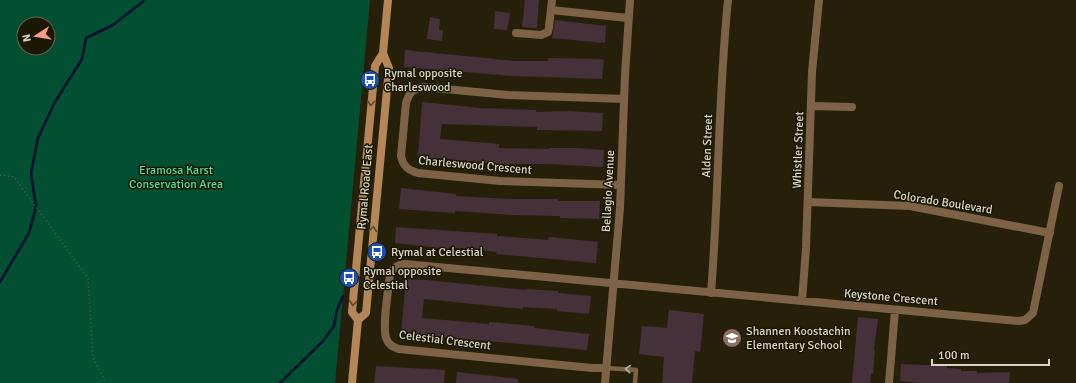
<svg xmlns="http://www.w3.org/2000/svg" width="1076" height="383" font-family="Signika,sans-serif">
<rect width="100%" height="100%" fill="#26200b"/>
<!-- green -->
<path fill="#034f31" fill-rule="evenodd" d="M0 0H370L335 383H0ZM24 24H48V48H24Z"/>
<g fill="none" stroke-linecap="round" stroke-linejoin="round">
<!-- stream -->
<path stroke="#001032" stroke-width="2.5" d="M0 282 29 233 36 207 31 173 38 138 55 102 82 59 86 38 113 25 145 0
M280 383 323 341 334 326 337 310 343 296"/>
</g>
<!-- building -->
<path fill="#46303a" d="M525 0H539L537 28 522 27Z
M495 11 510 13 507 30 494 29Z
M430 17 440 19 439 30H443L442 41 427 39Z
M555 20 606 26 605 43 552 38Z
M405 50 514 61H548V58L604 59 602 79 513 76 404 67Z
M422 102 480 108 536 110V112L568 111 603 113 602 131 537 130V127L442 124 440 139 499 144V148L549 149V148H575L604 150 603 167 546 164H500L438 158V160L418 158Z
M401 188 456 194V196L511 199H558V201H600L599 219 560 218V216L512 215 455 211V213L399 209Z
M396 227 497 234V236L548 240 549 237 598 242 596 263 496 254 497 252 449 247V249L395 243Z
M406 279 426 280 526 290V289L558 291V293L591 296 589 314 557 311V309L523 307V309L424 299 422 318 489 324V322L534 326V328L589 334 587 350 401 333Z
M669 310 704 314 700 352 695 351 692 383H662L664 357 639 354 642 326 667 328Z
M858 317 878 319 874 350H875L873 374 871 373 870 383H852Z
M901 364 947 366V368L961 369V371H977V373L1010 372 1009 383H921L900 381Z
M376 366 445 370 444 383H374Z
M457 372 518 379V383H456Z"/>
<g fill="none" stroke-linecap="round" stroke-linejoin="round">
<!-- path -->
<path stroke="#5f5a48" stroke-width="1.5" stroke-dasharray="1 3" stroke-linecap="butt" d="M0 175 14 177 88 278 93 358 106 383"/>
<!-- lane -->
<path stroke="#7e6246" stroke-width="4.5" d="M606 368 636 370 635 383"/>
<!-- street -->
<path stroke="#7e6246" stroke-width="8" d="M551 10 628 18
M516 33 541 35 548 32 549 27 552 0
M811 106 852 107
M621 185 500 181 418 173C408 170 403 166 401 156L406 103C409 93 413 88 424 87L508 95 624 99
M808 202 910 206 1050 233
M711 293C719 195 718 97 728 0
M802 301 806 248 812 72 819 0
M606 368H592L399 349C394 347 389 346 387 340 381 330 389 287 390 274 394 267 397 265 405 264L1019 321 1025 320 1033 313 1059 186
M605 383 620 208 625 75 630 0
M889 383 895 310"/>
<!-- secondary -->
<path stroke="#b58758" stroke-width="8" d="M358 320 366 313 389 68 383 53 388 0
M352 383 358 320 352 312 375 66 383 53"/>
</g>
<!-- one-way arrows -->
<defs><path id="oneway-chevron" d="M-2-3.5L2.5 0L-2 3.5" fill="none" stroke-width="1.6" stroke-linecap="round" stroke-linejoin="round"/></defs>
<g stroke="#614929">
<use href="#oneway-chevron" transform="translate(371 103) rotate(95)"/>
<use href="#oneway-chevron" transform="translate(373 229) rotate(-85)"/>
<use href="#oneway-chevron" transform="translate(353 303) rotate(95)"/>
</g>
<use stroke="#beb3a2" href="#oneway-chevron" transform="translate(628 369) rotate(-175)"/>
<!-- icons -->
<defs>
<symbol id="bus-disc" viewBox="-11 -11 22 22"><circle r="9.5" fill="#1a4fb4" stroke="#1c1703"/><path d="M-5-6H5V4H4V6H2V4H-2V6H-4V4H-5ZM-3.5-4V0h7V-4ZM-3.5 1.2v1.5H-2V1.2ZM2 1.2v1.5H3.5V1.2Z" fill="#fff"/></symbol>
<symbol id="school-disc" viewBox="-11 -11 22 22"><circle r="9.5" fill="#8d6e63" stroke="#1c1703"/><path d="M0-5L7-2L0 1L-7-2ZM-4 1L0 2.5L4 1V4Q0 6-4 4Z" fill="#fff"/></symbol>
</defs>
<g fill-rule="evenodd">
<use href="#bus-disc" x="359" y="69" width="22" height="22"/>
<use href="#bus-disc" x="366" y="241" width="22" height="22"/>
<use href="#bus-disc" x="338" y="267" width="22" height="22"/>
<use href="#school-disc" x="721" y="327" width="22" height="22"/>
</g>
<g text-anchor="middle" stroke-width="3" stroke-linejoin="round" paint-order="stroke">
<!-- poi labels -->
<g font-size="12" fill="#d9d6c9" stroke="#1c1703" text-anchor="start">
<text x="384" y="77">Rymal opposite<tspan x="384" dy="14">Charleswood</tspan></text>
<text x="391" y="256">Rymal at Celestial</text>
<text x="363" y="275">Rymal opposite<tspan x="363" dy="14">Celestial</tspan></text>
<text x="746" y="335">Shannen Koostachin<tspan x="746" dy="14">Elementary School</tspan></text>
</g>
<!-- street labels -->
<g font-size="12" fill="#d9d6c9" stroke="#1c1703">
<text transform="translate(707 146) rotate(-88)" y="4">Alden Street</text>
<text transform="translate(798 150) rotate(-88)" y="4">Whistler Street</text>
<text transform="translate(475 165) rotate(5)" y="4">Charleswood Crescent</text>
<text transform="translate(365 187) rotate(-85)" y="4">Rymal Road East</text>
<text transform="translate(608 191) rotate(-87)" y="4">Bellagio Avenue</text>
<text transform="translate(943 202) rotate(9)" y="4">Colorado Boulevard</text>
<text transform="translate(891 297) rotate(5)" y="4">Keystone Crescent</text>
<text transform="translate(445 340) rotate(7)" y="4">Celestial Crescent</text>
</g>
<!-- park labels -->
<g font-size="12" fill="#50dc9a" stroke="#1c1703">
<text x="176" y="174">Eramosa Karst<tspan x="176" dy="14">Conservation Area</tspan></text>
</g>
</g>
<!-- north arrow -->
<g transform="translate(36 36) rotate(258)"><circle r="19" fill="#1c1703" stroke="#686352"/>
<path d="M0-3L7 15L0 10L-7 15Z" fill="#f49e88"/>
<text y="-6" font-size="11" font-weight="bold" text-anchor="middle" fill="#d9d6c9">N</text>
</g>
<!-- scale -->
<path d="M932 359v6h117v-6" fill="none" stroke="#d9d6c9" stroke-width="2"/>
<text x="938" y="359" font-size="12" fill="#d9d6c9" stroke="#1c1703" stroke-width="3" paint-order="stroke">100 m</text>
</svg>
